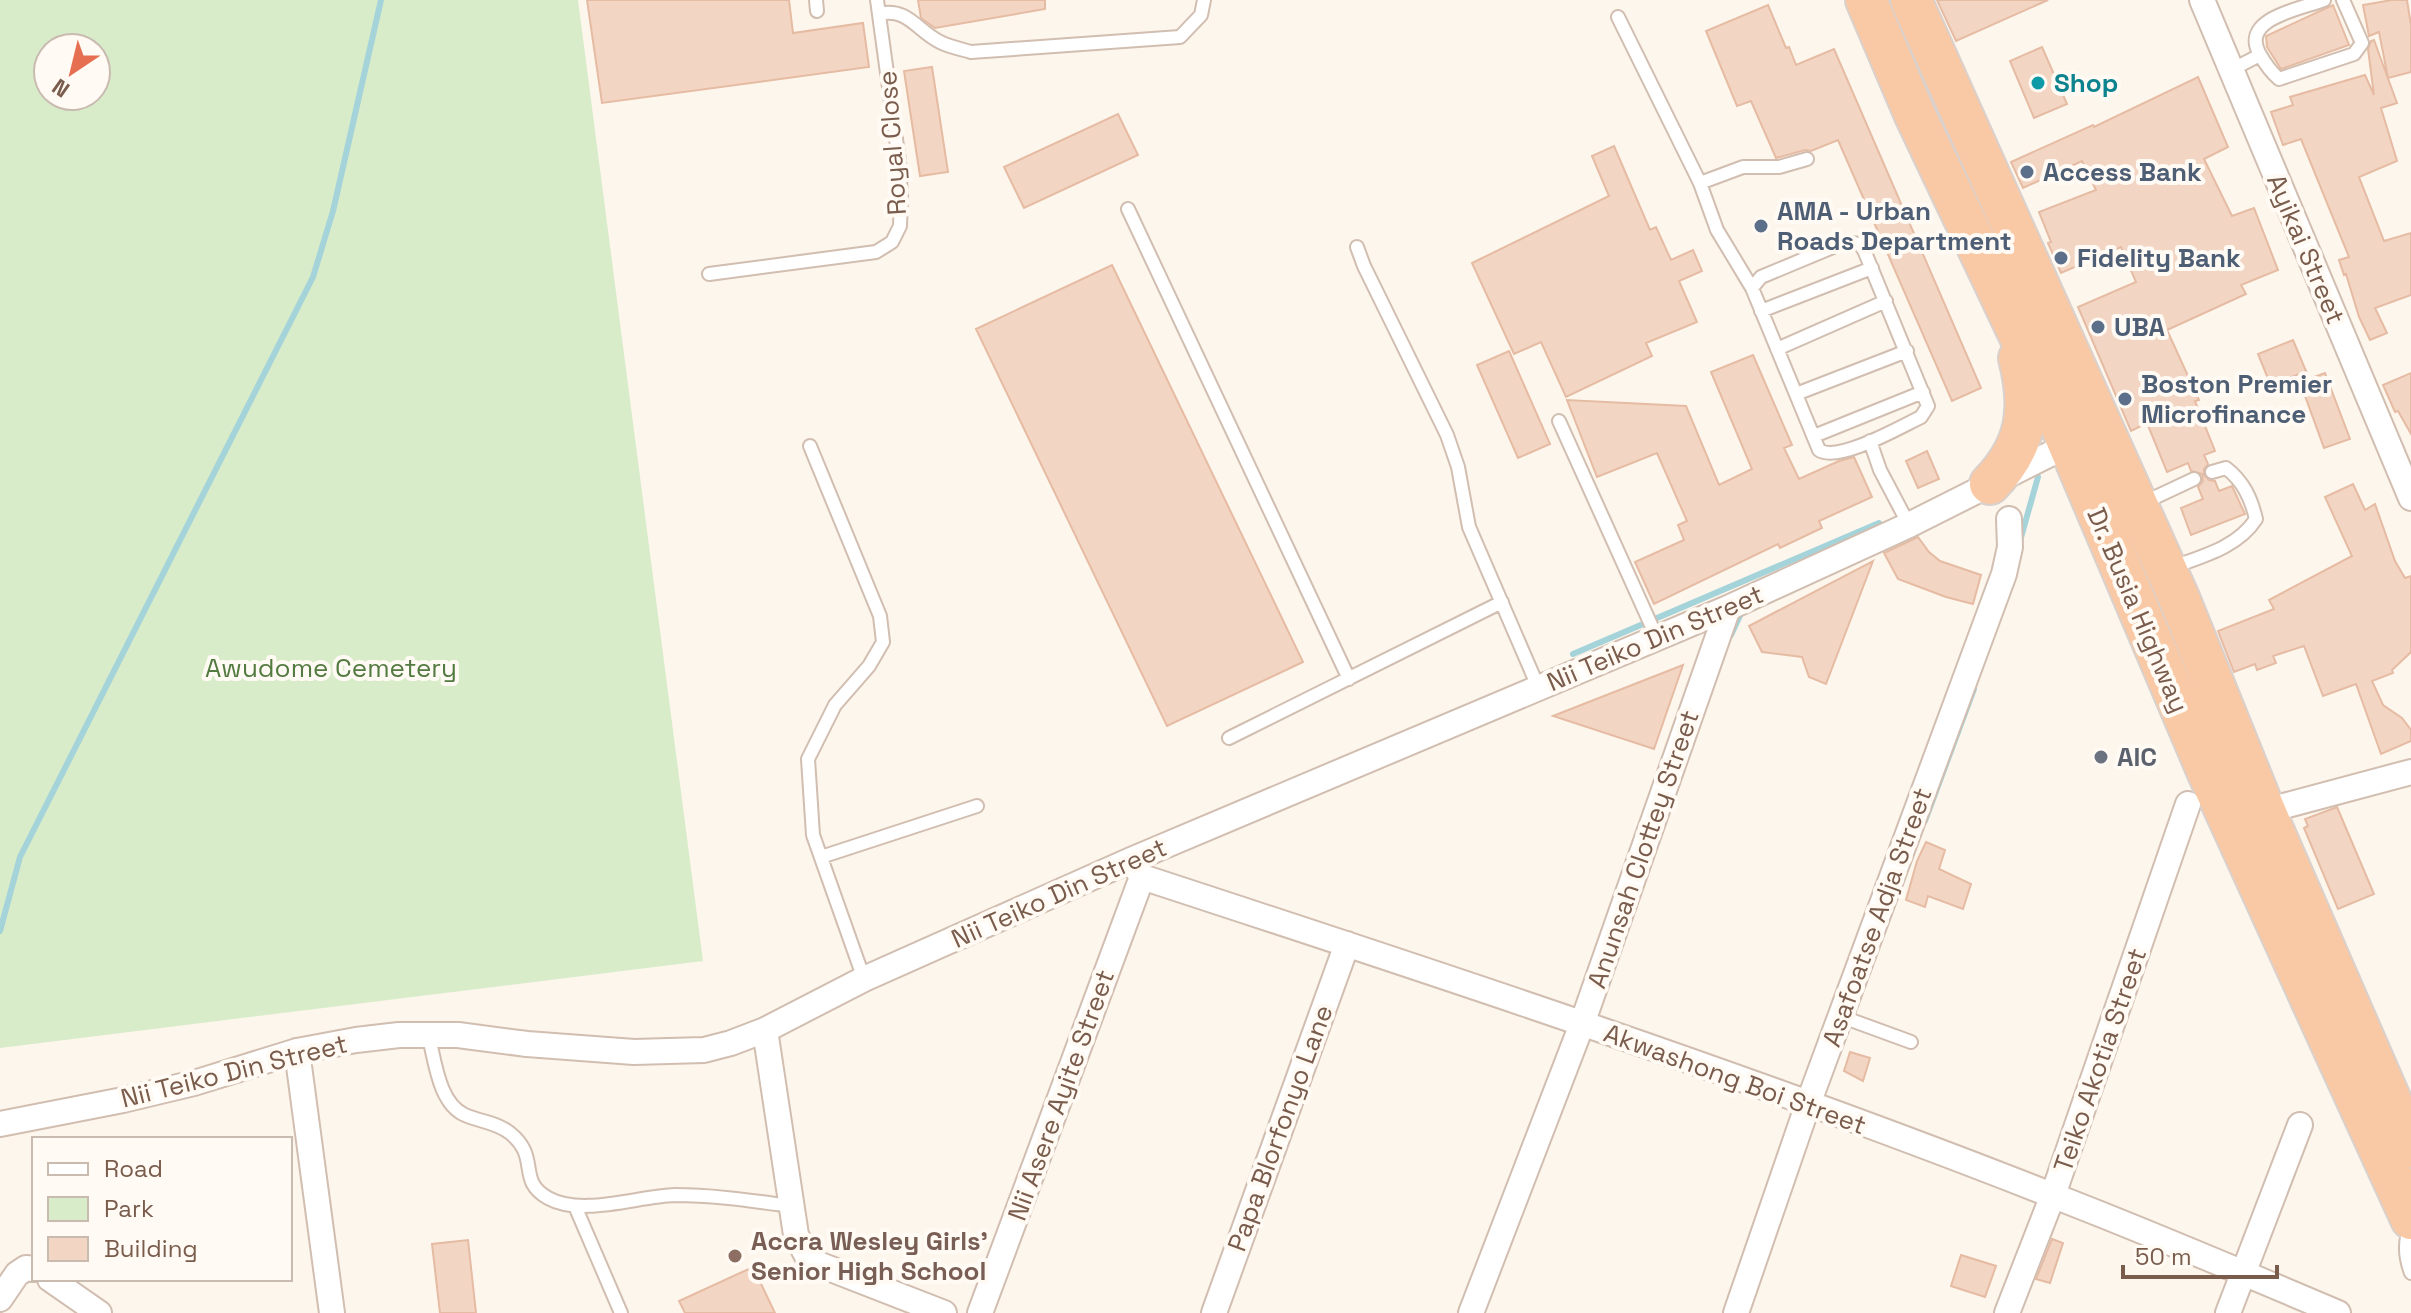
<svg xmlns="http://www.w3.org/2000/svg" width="2411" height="1313" font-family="'Space Grotesk',sans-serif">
<rect width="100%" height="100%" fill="#fdf6ec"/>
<!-- green -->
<path fill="#d8ecc9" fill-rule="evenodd" d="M0 0H578L703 961 0 1048ZM48 48H96V96H48Z"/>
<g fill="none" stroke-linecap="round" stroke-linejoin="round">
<!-- stream -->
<path stroke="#a5d3da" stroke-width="6" d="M2020 541 2038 477
M1731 635 1743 609
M1573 654 1879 523
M1925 821 1974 689
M0 931 20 857 313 277 333 211 381 0"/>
</g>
<!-- building -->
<path fill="#f3d5c3" stroke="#e6bba3" stroke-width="2" d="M587 0H789L793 33 863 23 869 67 602 103Z
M918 0H1045V9L935 28 921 18Z
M1937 0H2048L1956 41Z
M2392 0H2407L2411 25V72L2388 78 2379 32 2369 36 2363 5Z
M1768 5 1786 48 1789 47 1796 65 1834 49 1981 388 1952 401 1838 140 1811 151 1805 150 1776 158 1751 101 1737 106 1706 31Z
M2333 5 2349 45 2281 69 2267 47 2266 36Z
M2374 40 2397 103 2381 108 2397 161 2359 177 2384 241 2411 233V295L2375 308 2387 333 2370 340 2359 317 2346 274 2344 275 2339 260 2349 257 2301 139 2283 145 2271 112 2293 105 2290 97 2365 75 2374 95 2368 49 2371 41Z
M2042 47 2067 104 2034 118 2010 61Z
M932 67 948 172 920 176 904 71Z
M2198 77 2228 147 2204 159 2232 216 2254 208 2278 270 2241 285 2246 294 2167 330 2199 400 2195 401 2215 451 2204 455 2208 464 2204 469V475L2209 480 2215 481 2219 491 2232 486 2245 514 2191 535 2181 508 2203 499 2198 487 2203 481 2202 474 2191 471 2188 463 2167 472 2147 423 2131 431 2078 307 2136 282 2121 247 2061 273 2048 243 2051 242 2039 212 2096 190 2082 161 2023 188 2011 162 2093 125 2094 127Z
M1118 114 1138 155 1024 208 1004 167Z
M1614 146 1650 230 1656 227 1671 260 1693 250 1702 271 1679 281 1697 322 1646 343 1652 356 1566 397 1541 342 1514 354 1472 263 1609 196 1592 156Z
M1112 265 1303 662 1167 726 976 329Z
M2293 340 2306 371 2271 386 2258 354Z
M1509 351 1550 444 1518 458 1477 365Z
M1753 355 1792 445 1784 448 1799 479 1839 461 1854 457 1872 497 1819 521 1822 528 1780 548 1778 544 1654 604 1635 562 1684 540 1678 525 1687 521 1657 453 1597 477 1567 400 1686 406 1719 485 1752 469 1711 372Z
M2325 373 2350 439 2324 448 2300 382Z
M2411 373V434L2398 411 2395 412 2383 385Z
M1927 451 1939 479 1918 488 1906 461Z
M2353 484 2365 510 2375 504 2395 561 2405 578 2411 576V652L2392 670 2393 673 2372 681 2383 705 2402 718 2411 730V741L2381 754 2356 684 2323 696 2304 646 2273 656 2276 663 2257 670 2255 664 2234 672 2218 631 2274 609 2269 600 2352 556 2325 497Z
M1918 537 1929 552 1940 561 1981 575 1973 604 1946 597 1898 579 1884 553Z
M1873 561 1826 684 1809 677 1802 657 1762 652 1749 626Z
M1683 665 1654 749 1553 716Z
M2337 807 2374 894 2338 909 2304 828 2308 826 2305 819Z
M1926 842 1945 850 1939 869 1971 884 1963 909 1928 896 1925 907 1906 900 1917 861Z
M1850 1052 1870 1058 1863 1081 1844 1071Z
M2052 1239 2063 1243 2050 1283 2036 1279Z
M468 1240 476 1313H440L432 1244Z
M1961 1255 1996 1266 1985 1297 1951 1286Z
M753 1267 775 1313H685L679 1301Z"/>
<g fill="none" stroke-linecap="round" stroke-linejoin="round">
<defs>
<path id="service" d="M816 0 817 11
M2324 0C2301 9 2241 18 2259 53 2264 62 2271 72 2279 79L2354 54 2362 43 2343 0
M879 14C908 7 917 31 940 42 950 47 961 49 971 52L1180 37 1201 15 1204 0
M1618 17 1700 183 1717 230 1752 288 1819 450C1838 463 1900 427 1921 417L1928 406 1864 250 1859 244 1845 242 1761 277 1752 288
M2231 70 2260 55
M1700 183 1743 167H1779L1807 159
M1128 209 1349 679
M1357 247 1364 266 1447 435 1458 467 1469 527 1539 689
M709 274 876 252 892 242 900 226 901 197 899 161 877 0
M1761 311 1872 268
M1777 349 1886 301
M1796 394 1907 351
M1559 421 1657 638
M1814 436 1923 392
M1870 441 1880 470 1909 525
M810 446 880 616 883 642 869 666 835 705 808 759 813 835 864 979
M2143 503 2194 479
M2173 567C2203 556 2238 547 2256 519 2251 498 2243 481 2226 468L2212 472
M1229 738 1502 602
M821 857 977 806
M1840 1016 1911 1042
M428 1034C435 1059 438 1103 465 1115 481 1122 496 1122 510 1133 541 1158 516 1180 548 1198 582 1217 638 1196 675 1195 714 1195 753 1201 791 1206
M575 1206 621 1313
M2411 1226C2403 1242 2405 1257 2411 1273"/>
<path id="minor" d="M2202 0 2411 498
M2265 811 2411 772
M1131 860 1142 877C1448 977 1755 1078 2054 1196 2150 1233 2244 1273 2338 1313
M765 1030 796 1235 807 1256 818 1264 944 1313
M297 1051 332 1313
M0 1124 123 1100 194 1083 297 1051 356 1040 399 1035H458L527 1044 634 1052 704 1050 731 1043 765 1030 864 979 1131 860 1728 608 1909 525 2068 445
M50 1279 99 1313
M0 1299 17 1274 26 1268 34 1269
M980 1313 1142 877
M1214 1313 1347 944
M1471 1313 1582 1024 1728 608
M1736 1313 1808 1104 2004 574 2010 547 2009 519
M2007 1313 2053 1195 2188 804
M2228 1313 2300 1125"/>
<path id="trunk" d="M1866 0 1914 113 2049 398 2208 773 2411 1219
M1911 0 2179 598 2265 811 2411 1147
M1990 484C2027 446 2032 409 2019 358"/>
</defs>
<!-- service casing -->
<use href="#service" stroke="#d1beb0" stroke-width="16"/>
<!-- minor casing -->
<use href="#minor" stroke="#d1beb0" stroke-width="28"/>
<!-- trunk casing -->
<use href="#trunk" stroke="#dad1cd" stroke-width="44"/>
<!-- service -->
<use href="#service" stroke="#fff" stroke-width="12"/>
<!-- minor -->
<use href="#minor" stroke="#fff" stroke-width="24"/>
<!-- trunk -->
<use href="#trunk" stroke="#f9c8a4" stroke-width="40"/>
</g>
<!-- markers -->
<circle fill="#0f9aa8" stroke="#fffaf3" stroke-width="3" cx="2038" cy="83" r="8"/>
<g fill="#5c6f8a" stroke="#fffaf3" stroke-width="3">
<circle cx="2027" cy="172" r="8"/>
<circle cx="1761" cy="226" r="8"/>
<circle cx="2061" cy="258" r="8"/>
<circle cx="2098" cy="327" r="8"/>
<circle cx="2125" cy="399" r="8"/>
</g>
<circle fill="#6b7280" stroke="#fffaf3" stroke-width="3" cx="2101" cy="757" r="8"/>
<circle fill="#8d6e63" stroke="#fffaf3" stroke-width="3" cx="735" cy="1256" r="8"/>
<g text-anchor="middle" stroke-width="8" stroke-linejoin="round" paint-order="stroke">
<!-- culture labels -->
<g font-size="26" font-weight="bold" fill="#0d838f" stroke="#fffaf3" text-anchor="start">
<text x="2054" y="92">Shop</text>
</g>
<!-- street labels -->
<g font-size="26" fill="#7a5c4d" stroke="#fffaf3">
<text transform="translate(892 143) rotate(-94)" y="9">Royal Close</text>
<text transform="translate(2306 249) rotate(67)" y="9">Ayikai Street</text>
<text transform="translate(2138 610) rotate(67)" y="9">Dr. Busia Highway</text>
<text transform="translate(1655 638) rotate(-23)" y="9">Nii Teiko Din Street</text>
<text transform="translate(1643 849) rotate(-71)" y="9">Anunsah Clottey Street</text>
<text transform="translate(1059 893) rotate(-24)" y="9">Nii Teiko Din Street</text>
<text transform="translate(1877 917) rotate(-70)" y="9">Asafoatse Adja Street</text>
<text transform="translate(2100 1060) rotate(-71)" y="9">Teiko Akotia Street</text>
<text transform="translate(234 1071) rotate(-14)" y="9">Nii Teiko Din Street</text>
<text transform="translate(1735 1079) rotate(20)" y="9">Akwashong Boi Street</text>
<text transform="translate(1061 1095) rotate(-70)" y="9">Nii Asere Ayite Street</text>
<text transform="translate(1280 1128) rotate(-70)" y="9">Papa Blorfonyo Lane</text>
</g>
<!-- service labels -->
<g font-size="26" font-weight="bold" fill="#4e5e75" stroke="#fffaf3" text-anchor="start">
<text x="2043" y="181">Access Bank</text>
<text x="1777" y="220">AMA - Urban<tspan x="1777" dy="30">Roads Department</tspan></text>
<text x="2077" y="267">Fidelity Bank</text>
<text x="2114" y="336">UBA</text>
<text x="2141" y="393">Boston Premier<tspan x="2141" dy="30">Microfinance</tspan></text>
</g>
<!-- park labels -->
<g font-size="26" fill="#537a41" stroke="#fffaf3">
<text x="331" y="677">Awudome Cemetery</text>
</g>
<!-- worship labels -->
<g font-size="26" font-weight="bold" fill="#5b616d" stroke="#fffaf3" text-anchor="start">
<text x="2117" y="766">AIC</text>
</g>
<!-- education labels -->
<g font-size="26" font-weight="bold" fill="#785e54" stroke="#fffaf3" text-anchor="start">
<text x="751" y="1250">Accra Wesley Girls'<tspan x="751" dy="30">Senior High School</tspan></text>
</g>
</g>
<!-- legend -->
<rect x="32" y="1137" width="260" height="144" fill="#fffaf3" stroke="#cabbb1" stroke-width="2"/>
<rect x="48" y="1163" width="40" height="12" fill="#ffffff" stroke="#cabbb1" stroke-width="2"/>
<text x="104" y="1177" font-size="24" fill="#7a5c4d">Road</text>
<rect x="48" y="1197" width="40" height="24" fill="#d8ecc9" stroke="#cabbb1" stroke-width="2"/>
<text x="104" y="1217" font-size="24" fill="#7a5c4d">Park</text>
<rect x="48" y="1237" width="40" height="24" fill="#f3d5c3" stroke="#cabbb1" stroke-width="2"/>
<text x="104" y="1257" font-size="24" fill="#7a5c4d">Building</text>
<!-- north arrow -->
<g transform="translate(72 72) rotate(215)"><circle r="38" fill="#fffaf3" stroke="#cabbb1" stroke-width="2"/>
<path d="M0-6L14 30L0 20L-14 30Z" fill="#e76f51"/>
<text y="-12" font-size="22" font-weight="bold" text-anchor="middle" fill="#7a5c4d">N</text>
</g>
<!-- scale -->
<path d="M2123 1265v12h154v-12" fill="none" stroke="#7a5c4d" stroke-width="4"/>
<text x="2135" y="1265" font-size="24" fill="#7a5c4d" stroke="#fffaf3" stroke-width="6" paint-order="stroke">50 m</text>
</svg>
